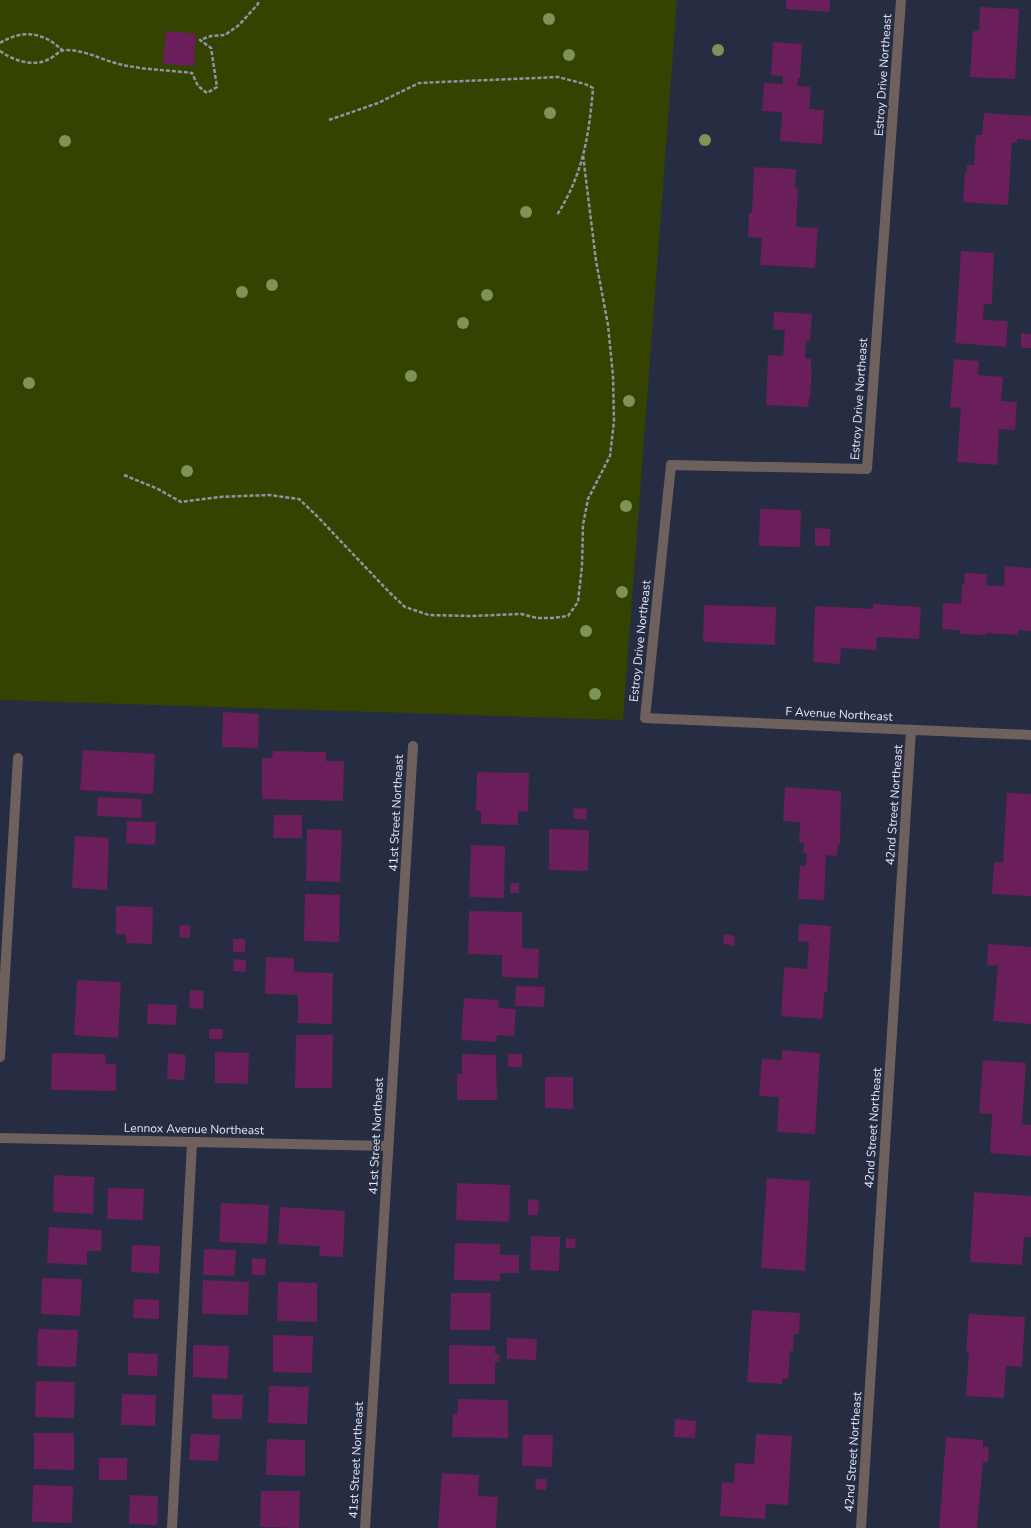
<svg xmlns="http://www.w3.org/2000/svg" width="1031" height="1528" font-family="'Nunito Sans',sans-serif">
<rect width="100%" height="100%" fill="#262c42"/>
<!-- green -->
<path fill="#344300" d="M0 0H677L623 720 0 700Z"/>
<!-- building -->
<path fill="#6b1f5a" d="M786 0H830V12L786 9Z
M980 7 1019 9 1015 79 970 77 973 31H979Z
M166 31 196 34 194 66 163 64Z
M773 42 802 44 800 78H798L797 86 811 87 809 109 824 110 822 144 780 141 782 112 762 111 764 83 783 84V76L771 75Z
M984 113 1031 116V140L1017 139V143L1012 142 1008 205 963 202 965 172H967V165H974L976 135H982Z
M754 167 796 169 795 187 798 189 796 227 818 228 815 268 760 265 762 238 748 237 749 213H752Z
M961 251 994 253 992 304H984L983 320 1008 321 1006 347 955 343Z
M774 312 812 314 810 341H806L805 358 811 359V368H812L810 398H809L808 407 766 405 768 355 783 356 785 330 773 329Z
M1021 333 1031 334V348H1021Z
M954 359 979 361 978 375 1003 377 1001 401 1017 402 1015 430 999 429 997 465 957 462 961 408 950 407Z
M760 509 801 510 800 547 759 546Z
M815 528 830 529V546H815Z
M1005 566 1031 568V631L1018 630V635L986 633V635L959 634 960 630 942 629 943 603 961 604 962 584H964L965 573 987 574 986 585 1004 586Z
M873 604 921 607 919 639 877 637 876 650 841 648 840 664 813 662 815 606 873 609Z
M704 605 776 607 775 645 703 642Z
M223 712 259 714 258 748 222 747Z
M83 750 155 754 153 794 80 790Z
M273 751 326 752V761H344L343 801 262 799V758H272Z
M477 772 529 773 528 812 518 811V825L481 824V811H476Z
M785 787 841 791 840 844H838L837 856 826 855 824 900 798 899 800 866H806L807 853H803L804 843 799 842 800 822 783 821Z
M1007 793 1031 794V896L992 894 994 862 1003 863Z
M98 797 142 799 141 818 97 816Z
M574 808 587 809 586 820 573 818Z
M274 815H302V838H273Z
M127 821 156 822 155 845 126 843Z
M307 829 342 830 340 882 306 881Z
M549 829 589 830 588 871 549 870Z
M75 836 109 838 107 890 72 888Z
M471 845 505 846 504 898 469 897Z
M511 883H519V893H510Z
M305 894 340 895 339 942 304 941Z
M116 906 153 907 152 944 126 943V934H116Z
M469 911 522 912V948L539 949 538 978 502 977V955L468 954Z
M799 924 831 926 827 992H824L823 1019 781 1016 784 967 807 969 809 942 798 941Z
M180 925 191 926 189 938 179 937Z
M724 934 735 936 734 946 723 944Z
M233 939H245V952H233Z
M988 944 1031 947V1024L993 1021 998 966 987 965Z
M266 957 294 958V972L333 973 332 1024 298 1023V995L265 994Z
M234 959 246 960V972L233 971Z
M77 980 121 982 118 1038 74 1035Z
M516 986 545 987 544 1007 515 1006Z
M190 990 204 991 203 1009 189 1008Z
M464 998 499 1000 498 1008 516 1009 514 1036 497 1035 496 1042 461 1040Z
M148 1004 177 1005 176 1025 147 1024Z
M209 1029H223L222 1039H209Z
M296 1035H333L332 1088H295Z
M782 1050 820 1053 815 1134 777 1132 779 1097 759 1096 762 1059 782 1060Z
M215 1052 249 1053 248 1084 215 1083Z
M52 1053 105 1054 106 1064H116V1091L51 1090Z
M168 1053 186 1055 184 1080 167 1079Z
M462 1054 496 1055 497 1100H457V1074H462Z
M508 1054H522V1067H508Z
M983 1060 1026 1063 1022 1124 1031 1125V1156L990 1153 992 1114 979 1113Z
M545 1077H573V1109L545 1108Z
M54 1175 94 1177 93 1214 53 1212Z
M767 1178 810 1181 805 1271 761 1268Z
M457 1183 510 1185 509 1222 456 1220Z
M108 1188 144 1189 143 1220 107 1219Z
M974 1192 1031 1196V1237H1024L1022 1265 970 1262Z
M528 1199 539 1200 538 1215H528Z
M221 1203 269 1205 267 1244 219 1242Z
M280 1207 345 1211 343 1257 319 1256 320 1246 278 1244Z
M49 1227 102 1230 101 1251H87V1265L47 1263Z
M531 1236 560 1237 559 1271 530 1270Z
M566 1238 576 1239 575 1248H566Z
M455 1243 500 1244V1255H519V1273H500V1281L454 1280Z
M132 1245 160 1246 159 1274 131 1272Z
M204 1249 236 1250 234 1276 203 1275Z
M252 1258 266 1259 265 1275H252Z
M42 1278 82 1279 80 1316 41 1314Z
M203 1280 249 1282 248 1315 202 1314Z
M278 1282 317 1283V1322L277 1321Z
M451 1293H491L490 1330H450Z
M134 1299 159 1300V1319L133 1318Z
M752 1310 800 1313 799 1334H794L793 1351H790L788 1379H782V1384L747 1382Z
M969 1314 1025 1317 1022 1367 1006 1366 1004 1398 966 1396 969 1351H966Z
M38 1329 78 1330 76 1367 37 1366Z
M273 1335 313 1336 312 1373 273 1372Z
M507 1338 537 1339 536 1360 507 1359Z
M193 1345 229 1346 227 1379 193 1377Z
M449 1345 495 1346V1354H499V1362H495V1384H449Z
M128 1353 158 1354 157 1376 128 1375Z
M36 1381 75 1382 74 1418 35 1417Z
M269 1386 309 1387 307 1424 268 1423Z
M122 1394 156 1395 155 1426 121 1425Z
M212 1394 243 1395 242 1419H212Z
M458 1399 508 1400V1438L452 1437 453 1414H457Z
M675 1419 696 1421 695 1438 674 1437Z
M34 1433H74V1470L34 1469Z
M191 1434 220 1435 218 1461 189 1460Z
M756 1434 792 1436 788 1505 766 1504 765 1519 720 1516 722 1482 734 1483 735 1463 754 1464Z
M523 1435H553L552 1467 522 1466Z
M946 1437 983 1440V1447H989L988 1462H983L977 1528H939Z
M267 1439 305 1440V1476L266 1475Z
M99 1458H127V1480H99Z
M442 1473 479 1475 478 1496 498 1497 496 1528H438Z
M536 1479H547L546 1490 535 1489Z
M33 1485 73 1486 72 1523 32 1522Z
M261 1491H300L299 1528 260 1527Z
M130 1495 158 1496 157 1525 129 1524Z"/>
<g fill="none" stroke-linecap="round" stroke-linejoin="round">
<!-- path -->
<path stroke="#8f94a6" stroke-width="2.5" stroke-dasharray="4 2" stroke-linecap="butt" d="M0 43C23 29 43 32 62 50
M0 51C14 61 35 68 51 58 56 55 60 50 66 50 85 50 102 60 119 64 143 70 168 70 192 73L198 86 207 93 217 87 211 48 200 40 211 36 225 35 239 25 258 4V0
M329 120 378 103 419 83 558 77 585 84 593 88C589 136 583 174 557 215
M124 475 158 489 181 502 219 497 269 495 299 499 316 515 389 592 405 607 429 615 470 616 521 614 537 618H552L568 616 578 602 582 566 583 525 588 499 610 456 614 421 613 376 608 325 596 261 583 155"/>
<!-- minor -->
<path stroke="#6e605d" stroke-width="10" d="M901 0 867 469 671 465 645 718 1031 735
M0 1057 18 758
M0 1138 388 1146
M172 1528 192 1142
M365 1528 413 746
M861 1528 911 730"/>
</g>
<!-- trees -->
<g fill="#7d9357">
<circle cx="549" cy="19" r="6"/>
<circle cx="718" cy="50" r="6"/>
<circle cx="569" cy="55" r="6"/>
<circle cx="550" cy="113" r="6"/>
<circle cx="705" cy="140" r="6"/>
<circle cx="65" cy="141" r="6"/>
<circle cx="526" cy="212" r="6"/>
<circle cx="272" cy="285" r="6"/>
<circle cx="242" cy="292" r="6"/>
<circle cx="487" cy="295" r="6"/>
<circle cx="463" cy="323" r="6"/>
<circle cx="411" cy="376" r="6"/>
<circle cx="29" cy="383" r="6"/>
<circle cx="629" cy="401" r="6"/>
<circle cx="187" cy="471" r="6"/>
<circle cx="626" cy="506" r="6"/>
<circle cx="622" cy="592" r="6"/>
<circle cx="586" cy="631" r="6"/>
<circle cx="595" cy="694" r="6"/>
</g>
<g text-anchor="middle" stroke-width="3.5" stroke-linejoin="round" paint-order="stroke">
<!-- street labels -->
<g font-size="12" fill="#e6eaf9" stroke="#262c42">
<text transform="translate(883 75) rotate(-86)" y="4">Estroy Drive Northeast</text>
<text transform="translate(859 399) rotate(-86)" y="4">Estroy Drive Northeast</text>
<text transform="translate(640 641) rotate(-84)" y="4">Estroy Drive Northeast</text>
<text transform="translate(839 714) rotate(3)" y="4">F Avenue Northeast</text>
<text transform="translate(894 805) rotate(-86)" y="4">42nd Street Northeast</text>
<text transform="translate(396 813) rotate(-87)" y="4">41st Street Northeast</text>
<text transform="translate(873 1128) rotate(-86)" y="4">42nd Street Northeast</text>
<text transform="translate(194 1129) rotate(1)" y="4">Lennox Avenue Northeast</text>
<text transform="translate(376 1136) rotate(-87)" y="4">41st Street Northeast</text>
<text transform="translate(853 1452) rotate(-86)" y="4">42nd Street Northeast</text>
<text transform="translate(356 1460) rotate(-87)" y="4">41st Street Northeast</text>
</g>
</g>
</svg>
